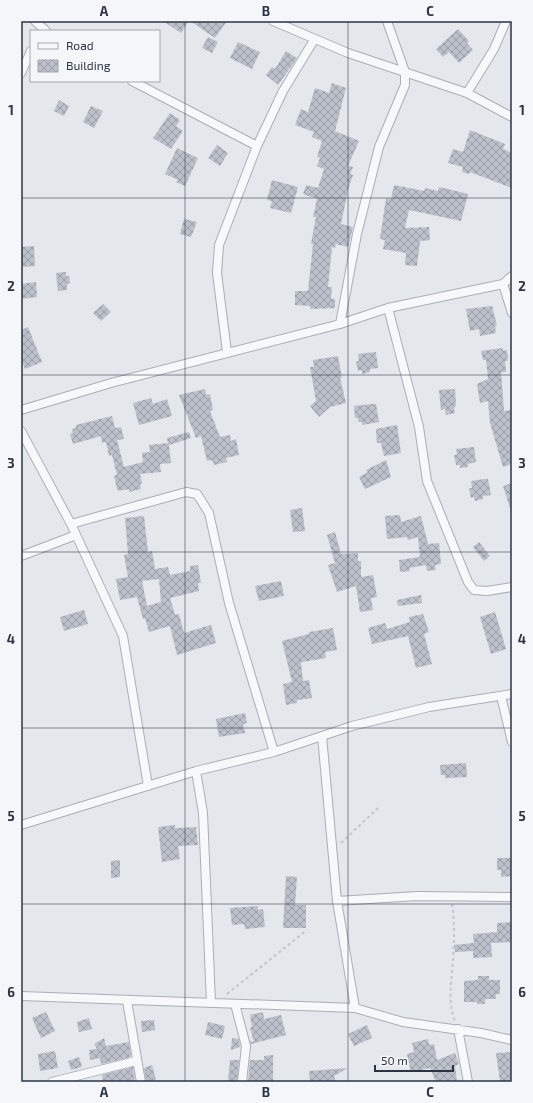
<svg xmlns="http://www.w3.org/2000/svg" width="533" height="1103" font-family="'Exo 2',sans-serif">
<defs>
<pattern id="building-cross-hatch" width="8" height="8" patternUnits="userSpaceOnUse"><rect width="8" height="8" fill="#bbc0ca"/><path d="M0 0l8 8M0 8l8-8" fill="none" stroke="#989da6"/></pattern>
</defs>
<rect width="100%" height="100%" fill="#e4e7ec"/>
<!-- building -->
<path fill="url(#building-cross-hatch)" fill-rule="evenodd" d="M163 21H189L181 33Z
M190 21H227L215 38Z
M458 29 469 41 467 43 473 50 459 63 449 52 443 57 436 49Z
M208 37 218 42 212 53 202 48Z
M238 42 260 52 252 69 230 58Z
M286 51 297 58 278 85 266 75 272 67 275 69Z
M332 83 346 88 335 131 359 141 348 166 353 167 350 174 353 175 348 190 341 224 353 227 348 247 336 244 335 248 332 247 328 287H332L331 299H335V308L310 309V306L295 305V291H308L313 244H311L316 217H313L317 199 303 194 306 185 318 188 324 169 317 166 320 158 317 157 322 141 312 137 314 132 295 125 301 109 308 112 315 88 329 93Z
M59 100 69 106 64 116 54 111Z
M91 106 103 111 94 128 83 122Z
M170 113 180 120 176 126 183 131 171 149 153 138Z
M470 130 505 144 503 149 512 153V188L470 172 469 174 462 172 463 167 448 163 453 149 463 152Z
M217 145 228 153 220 166 208 158Z
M177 148 198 158 185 186 176 182 178 180 165 174Z
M272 180 298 187 291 213 270 208 272 201 267 200Z
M394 185 424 191 425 188 438 191 439 187 468 194 461 221 409 210 405 228 429 227 430 240 420 241 417 266 405 265 406 253 383 249 385 240 380 239 386 198 391 199Z
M184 219 197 222 191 237 180 234Z
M34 246 35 266 21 267V247Z
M66 272V276H69L70 283 67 284V290L58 291 56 273Z
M36 282 37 297 21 299V284Z
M103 304 111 312 101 321 93 313Z
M492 306 497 326H495L496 333 480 336 479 329 470 331 466 309Z
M28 327 42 362 25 369 21 359V330Z
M503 348V351L507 350 508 361H505L506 372H501L504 411 512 410V422H510L512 430V464L503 467 490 423 488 401 480 403 477 384 488 379 486 360H483L481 351Z
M376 352 378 368 370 369V372L362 374V370L358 371 356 361H359L358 354Z
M338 356 342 378H340L346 403 330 407 319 417 310 406 316 401 310 367H314L313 360Z
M205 389 206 395 210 394 213 410 210 411 220 437 230 435 231 441 236 439 239 455 226 458 227 462 214 465 212 460 207 461 201 436 196 438 179 395Z
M455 389 456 405 454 408 455 413 446 415 445 409 441 410 439 390Z
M151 398 153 404 167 399 172 416 139 425 133 403Z
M372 404H376L379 422 362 425V422H358V418H355L354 406Z
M112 416 115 428 121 427 124 439 117 440 124 467 143 462 142 453 150 452 149 445 168 443 167 438 189 432 191 438 169 445 171 463 160 464 161 472 140 474 142 483 140 484 141 489 129 492V489L119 491 117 489 114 476 117 475 112 455 109 456 106 442 102 443 101 436 73 444 70 434 73 433 72 429 76 428V425Z
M397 425 401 453 384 456 381 443H377L376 429Z
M474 447 476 462 468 464V467L460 468V465H456L454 455H457L456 449Z
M386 460 391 477 365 489 359 477 368 472 366 470Z
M484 479H488L491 495 483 496V499L475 501 474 497 471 498 469 488H472L471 481Z
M512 483V508H510L503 486Z
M302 508 305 531 293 532 290 510Z
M400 515 401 522 421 516 428 544 439 543 441 564 435 565 436 570 427 571 426 565 409 568 410 571 400 572 399 560 420 557 418 537 408 540 407 537 387 539 385 516Z
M144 516 148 552 152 551 155 569 168 567 170 575 190 571V566L198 565 201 583H198L199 591 170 598 175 615 179 614 184 633 211 625 216 643 177 655 170 626 149 632 145 618 143 619 137 597 120 600 116 579 128 577 124 555 128 554 125 518ZM159 579 161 602 147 606 142 581Z
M335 532 341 554 358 553V561H361V577L373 575 377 597 371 598 373 610 360 612 356 586 337 592 328 565 335 563 327 535Z
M479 542 490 556 484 561 473 547Z
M281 581 284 596 259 601 255 586Z
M421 595 422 603 398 606 397 600Z
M84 610 88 624 64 631 60 617Z
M495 612 506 649 491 654 480 617Z
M423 614 429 632 424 634 432 664 416 668 408 636 372 644 368 628 385 623 387 629 410 622 409 617Z
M333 628 337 650 325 652 326 658 302 662 301 663 303 681 309 680 312 698 297 700V703L286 705 283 684 292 682 282 641 309 634V632Z
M245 713 247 723 243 724 245 733 219 737 216 719Z
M466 763 467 777 445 778V775H441L440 765Z
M175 825V828H180L196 827 198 845 178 846 180 859 162 862 158 827Z
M497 858H512V876L501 877V870H497Z
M120 860V877L111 878V861Z
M286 876 297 877 295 905H306V928H283Z
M258 906V910L263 909 265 927 245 929 244 924 232 925 230 908Z
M512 922V942L491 943 492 957 473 958V951L455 952 454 945 474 943 473 934 497 932V923Z
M478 976H489V980H500V994H496V999H485V1004H477V1002H464V981L478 980Z
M46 1012 55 1031 41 1038 32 1018Z
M263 1012 264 1019 281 1015 286 1035 251 1044 250 1041 254 1042 250 1028 252 1027 250 1015Z
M89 1018 92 1029 79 1032 77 1022Z
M154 1020 155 1030 142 1032 141 1021Z
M208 1022 225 1026 222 1039 205 1035Z
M367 1025 372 1038 354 1046 348 1034Z
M104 1038 106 1046 129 1042 131 1057 101 1064 100 1058 90 1060 89 1050 97 1049 94 1044Z
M232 1038 239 1039 240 1047 231 1050Z
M428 1039 429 1045 434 1044 437 1060 455 1053 459 1064 455 1066 457 1082H436L430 1068 411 1072 407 1054 414 1052 412 1043Z
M55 1051 58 1068 40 1071 38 1054Z
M512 1052V1082H500L496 1053Z
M273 1055V1082H248L250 1060H264V1056Z
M79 1057 82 1067 71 1070 68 1061Z
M230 1060H239L237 1082H228Z
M152 1065 156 1080 146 1082 144 1068Z
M133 1067 135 1082H103L102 1075Z
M348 1068 334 1076 336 1082H310L309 1071Z"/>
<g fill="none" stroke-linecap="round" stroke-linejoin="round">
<defs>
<path id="street" d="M35 21 46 31
M273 21 348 53 467 93 512 117
M21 73 31 51
M132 81 257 146
M467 93 494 49 506 21
M503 284 512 313
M388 308 419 427 427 481 468 582 474 590 487 591 512 587
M340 324 357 234 379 147 405 85V72L387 21
M227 352 217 273 219 245 257 146 283 91 314 40
M21 410 111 383 340 324 388 308 503 284 512 276
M21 431 71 524 123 636 148 786
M71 524 186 492 197 494 209 513 229 603 274 752
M21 556 76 535
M501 696 512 742
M322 736 337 901
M196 771 203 813 211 1003
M21 825 196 771 274 752 352 726 429 707 512 694
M21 996 355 1008 403 1022 481 1033 512 1040
M127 1001 141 1082
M235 1004 246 1046 242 1082
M355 1008 337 901 417 896 512 897
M458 1029 468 1082
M52 1082 136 1061"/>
</defs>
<!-- street casing -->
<use href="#street" stroke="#a9aeb7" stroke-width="10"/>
<!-- path -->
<path stroke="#c2c5cb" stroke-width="2" stroke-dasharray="3 3" stroke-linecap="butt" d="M341 843 378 808
M452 904C455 923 454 942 453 960 452 981 447 1001 455 1021
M227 994 307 930"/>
<!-- street -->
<use href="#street" stroke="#f7f8fa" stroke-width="8"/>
</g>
<!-- grid -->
<path fill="none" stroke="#2b3445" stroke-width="1" stroke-opacity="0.55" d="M185 21V1082M348 21V1082M21 198H512M21 375H512M21 552H512M21 728H512M21 904H512"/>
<!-- border -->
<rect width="533" height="1103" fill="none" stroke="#f4f6f9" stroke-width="44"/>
<!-- legend -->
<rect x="30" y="30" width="130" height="52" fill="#f4f6f9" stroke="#a4a8b1"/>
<rect x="38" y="43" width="20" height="6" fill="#f7f8fa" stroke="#a4a8b1"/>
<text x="66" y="50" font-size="12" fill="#2b3445">Road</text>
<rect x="38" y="60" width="20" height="12" fill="url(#building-cross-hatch)" stroke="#a4a8b1"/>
<text x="66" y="70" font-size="12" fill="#2b3445">Building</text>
<!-- scale -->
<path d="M375 1065v6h78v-6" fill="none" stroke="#2b3445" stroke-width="2"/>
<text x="381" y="1065" font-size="12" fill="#2b3445" stroke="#f4f6f9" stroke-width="3" paint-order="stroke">50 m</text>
<rect x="22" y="22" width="489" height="1059" fill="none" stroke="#2b3445" stroke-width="1.5"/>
<g font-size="13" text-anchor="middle" font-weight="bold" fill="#2b3445">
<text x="104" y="16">A</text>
<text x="266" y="16">B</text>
<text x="430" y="16">C</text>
<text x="11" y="115">1</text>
<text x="522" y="115">1</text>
<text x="11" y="291">2</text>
<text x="522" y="291">2</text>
<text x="11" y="468">3</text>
<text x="522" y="468">3</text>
<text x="11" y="644">4</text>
<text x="522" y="644">4</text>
<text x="11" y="821">5</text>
<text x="522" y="821">5</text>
<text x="11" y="997">6</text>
<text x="522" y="997">6</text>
<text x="104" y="1097">A</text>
<text x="266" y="1097">B</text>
<text x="430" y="1097">C</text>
</g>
</svg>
